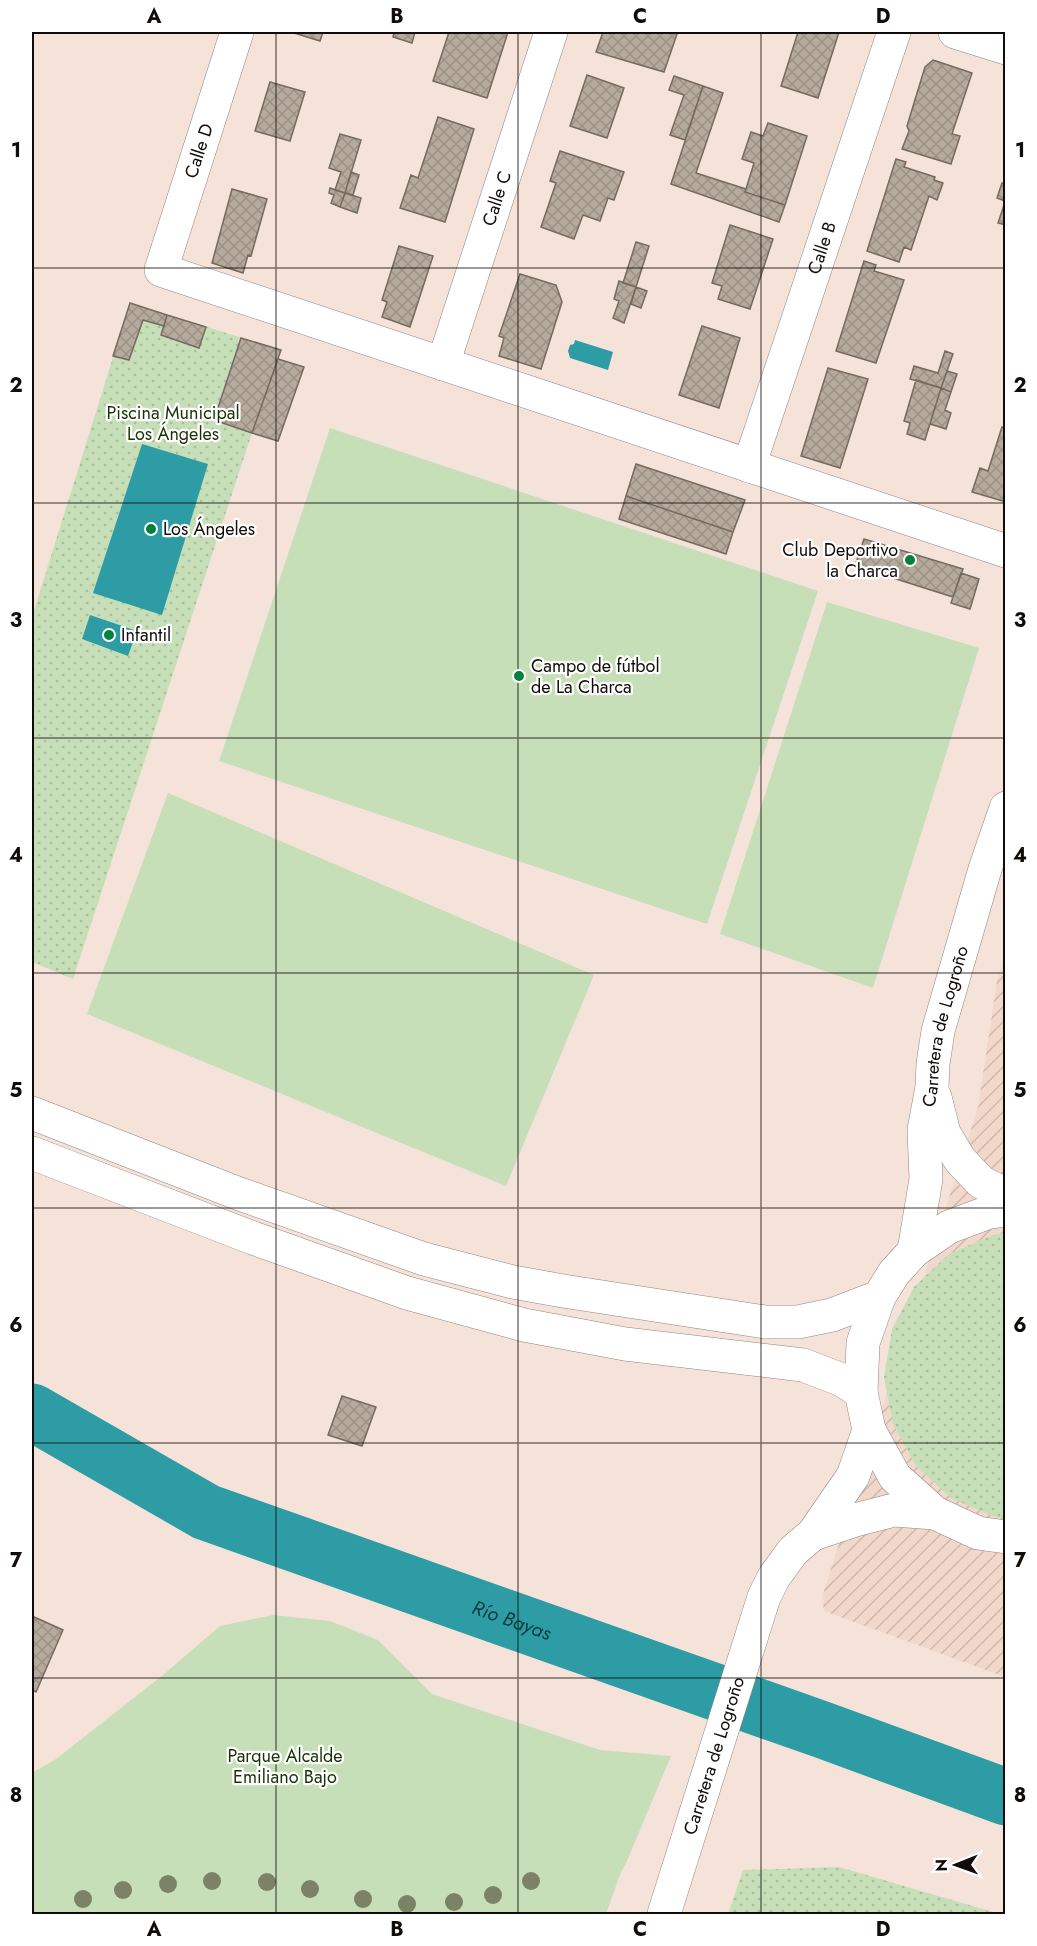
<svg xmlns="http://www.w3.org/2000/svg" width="1037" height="1946" font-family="Jost,sans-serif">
<defs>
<pattern id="industrial-furrows" width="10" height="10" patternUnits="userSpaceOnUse" patternTransform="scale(1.5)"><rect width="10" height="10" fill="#f2d8cb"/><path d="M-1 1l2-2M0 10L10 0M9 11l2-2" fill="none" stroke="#ceb8ad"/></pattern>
<pattern id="grass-dots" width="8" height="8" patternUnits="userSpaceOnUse" patternTransform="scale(1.5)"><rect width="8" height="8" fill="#c6dfb8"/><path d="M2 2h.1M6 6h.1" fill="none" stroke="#a9be9d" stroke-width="1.8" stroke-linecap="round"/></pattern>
<pattern id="building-cross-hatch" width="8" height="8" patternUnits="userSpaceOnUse" patternTransform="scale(1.5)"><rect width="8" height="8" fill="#b6aa9c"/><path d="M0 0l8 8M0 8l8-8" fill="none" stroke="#9b9185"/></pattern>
</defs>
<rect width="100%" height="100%" fill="#f5e3da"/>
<!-- industrial -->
<path fill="url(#industrial-furrows)" d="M1005 955V1677L824 1611 822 1597 978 1107 997 981Z"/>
<!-- grass -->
<path fill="url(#grass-dots)" d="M130 303 281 350 252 433 73 979 32 962V617Z
M1005 1233H1006L1005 1517H995L951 1498 916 1466 893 1424 884 1377 892 1329 914 1287 949 1254 993 1235Z
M839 1867 1000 1914H728L743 1870Z"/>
<!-- park -->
<path fill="#c6dfb8" d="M330 428 818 591 707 924 219 761Z
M827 602 979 648 873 988 720 934Z
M168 793 594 975 506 1186 87 1014Z
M273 1615 330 1621 378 1640 432 1694 600 1750 671 1756 627 1861 621 1872 606 1914H32V1773L56 1759 163 1675 220 1626Z"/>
<!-- water -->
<path fill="#2d9ca4" d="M575 340 613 352 608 370 570 358 568 351 570 345 574 344Z
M142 444 208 464 162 615 93 593Z
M90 615 137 631 128 656 82 639Z"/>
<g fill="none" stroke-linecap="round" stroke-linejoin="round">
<!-- river -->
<path stroke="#2d9ca4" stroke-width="57" id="s1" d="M32 1412 206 1512 823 1730 1006 1797"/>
</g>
<!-- building -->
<path fill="url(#building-cross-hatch)" stroke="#756a5e" stroke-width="1.5" d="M291 32H323L320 41Z
M394 32H415L412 43 393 37Z
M449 32H508L487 98 433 81Z
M603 32H671L677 34 664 72 596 52Z
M798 32H839L818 98 781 86Z
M933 60 972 73 952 134 960 136 951 164 902 149 909 131 907 126 925 67Z
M587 75 624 88 607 138 570 126Z
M674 76 703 86 685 140 670 135 684 95 669 90Z
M270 82 305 92 290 141 255 131Z
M703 86 723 93 696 173 746 189 745 192 785 205 779 222 671 184Z
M438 117 474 129 445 222 400 208 411 175 418 178Z
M768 123 807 136 785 205 745 192 754 163 742 159 751 132 763 136Z
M340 134 361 140 345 193 335 190 341 172 329 168Z
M560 151 624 172 614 200 608 198 600 221 583 215 574 239 541 227 556 183 550 181Z
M896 159 906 162 904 167 935 177 934 180 943 183 937 200 929 196 911 250 904 247 899 262 867 251Z
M351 172 359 175 353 195 345 193Z
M1002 183 1006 184 1005 201 997 198Z
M330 188 345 193 340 207 331 203 334 195 329 193Z
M232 189 267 199 251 256 248 255 243 273 212 263Z
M345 193 361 198 357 213 340 207Z
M1006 199V225L998 223Z
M730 225 773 239 750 309 718 299 722 286 712 283Z
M636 242 649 246 636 287 623 283Z
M399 246 433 256 410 327 382 317 387 302 382 300Z
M864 261 876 265 874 271 904 280 876 363 836 351Z
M520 274 556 285 562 302 541 369 499 356 504 338 499 336Z
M619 281 636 287 624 323 613 318 619 301 614 299Z
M636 287 647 291 641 308 631 304Z
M130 303 167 315 164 326 143 320 129 360 113 356Z
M167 315 206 327 199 348 161 335Z
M702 326 740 338 719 408 679 395Z
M241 338 281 350 252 433 214 420Z
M945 351 953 354 941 388 910 379 914 366 938 373Z
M278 359 304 367 278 441 252 433Z
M828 368 868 379 840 468 801 456Z
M947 371 957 374 951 392 941 388Z
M916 380 941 388 925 440 907 434 910 423 904 421Z
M941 388 951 392 945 410 951 413 946 429 930 424Z
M1002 427 1006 428V502L972 492 980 468 988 471Z
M636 464 745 500 733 532 626 496Z
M626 496 733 532 726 554 619 519Z
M864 539 963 569 953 597 855 566Z
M961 573 979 579 970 609 951 603Z
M342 1396 376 1407 362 1446 328 1435Z
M32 1616 63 1630 36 1692 32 1690Z"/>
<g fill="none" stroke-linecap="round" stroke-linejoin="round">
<defs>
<g id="minor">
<path d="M237 32 161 270 1006 551"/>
<path d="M955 32 1006 48"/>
<path id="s2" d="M443 364 551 32"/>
<path id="s3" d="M749 466 894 32"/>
</g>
<path id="tertiary" d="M32 1113 237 1193 424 1259 513 1282 563 1291 765 1322H798L832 1315 879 1297
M32 1153 253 1238 407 1293 524 1325 625 1344 803 1365 842 1380 861 1392"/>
<g id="secondary">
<path d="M935 1097 944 1133 960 1160 981 1182 1006 1195"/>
<path d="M1006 1210 989 1212 949 1227 914 1251 894 1273 879 1297 863 1343 861 1392 869 1430 895 1477 935 1513 978 1533 1006 1537"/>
<path id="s4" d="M914 1251 926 1179 924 1130 932 1087 933 1064 938 1031 985 869 1006 808"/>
<path d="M813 1534 855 1520 894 1510 935 1513"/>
<path id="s5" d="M664 1914 764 1597 774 1577 793 1551 813 1534 853 1476 869 1430"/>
</g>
</defs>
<!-- minor casing -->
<use href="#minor" stroke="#95847c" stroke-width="34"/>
<!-- tertiary casing -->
<use href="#tertiary" stroke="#95847c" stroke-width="34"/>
<!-- secondary casing -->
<use href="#secondary" stroke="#95847c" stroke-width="34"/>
<!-- minor -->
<use href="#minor" stroke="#fff" stroke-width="33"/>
<!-- tertiary -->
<use href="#tertiary" stroke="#fff" stroke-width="33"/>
<!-- secondary -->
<use href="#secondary" stroke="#fff" stroke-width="33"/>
</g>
<!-- trees -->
<g fill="#7b8265">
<circle cx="212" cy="1881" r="9"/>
<circle cx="531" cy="1881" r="9"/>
<circle cx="267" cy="1882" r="9"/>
<circle cx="168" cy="1884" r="9"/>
<circle cx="310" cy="1889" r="9"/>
<circle cx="123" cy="1890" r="9"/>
<circle cx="493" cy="1895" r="9"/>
<circle cx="83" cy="1899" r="9"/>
<circle cx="363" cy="1899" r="9"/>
<circle cx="454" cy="1902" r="9"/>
<circle cx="407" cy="1904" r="9"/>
</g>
<!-- grid -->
<path fill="none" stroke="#110b09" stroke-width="1.5" stroke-opacity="0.55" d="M276 32V1914M518 32V1914M761 32V1914M32 268H1006M32 503H1006M32 738H1006M32 973H1006M32 1208H1006M32 1443H1006M32 1678H1006"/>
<!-- markers -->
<g fill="#01813b" stroke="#fff" stroke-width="2">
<circle cx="151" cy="529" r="6"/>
<circle cx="910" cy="560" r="6"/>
<circle cx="109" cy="635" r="6"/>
<circle cx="519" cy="676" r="6"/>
</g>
<g text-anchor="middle" stroke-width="4.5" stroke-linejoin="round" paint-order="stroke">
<!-- street labels -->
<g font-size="18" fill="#110b09" stroke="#fff">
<text transform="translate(199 151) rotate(-72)" y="6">Calle D</text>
<text dy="6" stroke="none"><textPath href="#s2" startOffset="174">Calle C</textPath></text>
<text dy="6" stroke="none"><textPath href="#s3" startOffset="230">Calle B</textPath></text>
<text dy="6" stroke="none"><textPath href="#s4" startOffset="228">Carretera de Logroño</textPath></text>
<text dy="6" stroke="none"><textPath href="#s5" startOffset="166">Carretera de Logroño</textPath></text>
</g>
<!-- park labels -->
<g font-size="18" fill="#183205" stroke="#fff">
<text x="173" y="419">Piscina Municipal<tspan x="173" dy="21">Los Ángeles</tspan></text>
<text x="285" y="1762">Parque Alcalde<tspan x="285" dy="21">Emiliano Bajo</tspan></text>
</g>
<!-- poi labels -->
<g font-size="18" fill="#110b09" stroke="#fff" text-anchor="start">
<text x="163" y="535">Los Ángeles</text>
<text x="898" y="556" text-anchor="end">Club Deportivo<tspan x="898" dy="21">la Charca</tspan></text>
<text x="121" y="641">Infantil</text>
<text x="531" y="672">Campo de fútbol<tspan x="531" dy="21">de La Charca</tspan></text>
</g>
<!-- water labels -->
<g font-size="20" font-style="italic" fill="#083b3f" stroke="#fff">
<text dy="7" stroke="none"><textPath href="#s1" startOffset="525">Río Bayas</textPath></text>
</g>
</g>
<!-- border -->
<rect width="1037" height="1946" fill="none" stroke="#ffffff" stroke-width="66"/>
<!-- north arrow -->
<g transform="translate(956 1865) rotate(269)" stroke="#ffffff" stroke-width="4.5" paint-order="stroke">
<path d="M0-4.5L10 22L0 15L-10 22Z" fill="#110b09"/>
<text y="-9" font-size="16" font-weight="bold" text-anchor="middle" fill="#110b09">N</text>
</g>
<rect x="33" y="33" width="971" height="1880" fill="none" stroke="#110b09" stroke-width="2"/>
<g font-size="20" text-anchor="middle" font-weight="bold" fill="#110b09">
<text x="154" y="23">A</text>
<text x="397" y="23">B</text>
<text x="640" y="23">C</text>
<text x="883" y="23">D</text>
<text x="16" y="157">1</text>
<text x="1020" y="157">1</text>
<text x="16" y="392">2</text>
<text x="1020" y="392">2</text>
<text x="16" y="627">3</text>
<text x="1020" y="627">3</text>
<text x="16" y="862">4</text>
<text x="1020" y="862">4</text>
<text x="16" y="1097">5</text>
<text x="1020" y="1097">5</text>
<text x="16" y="1332">6</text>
<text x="1020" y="1332">6</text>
<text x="16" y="1567">7</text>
<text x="1020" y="1567">7</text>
<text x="16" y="1802">8</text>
<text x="1020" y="1802">8</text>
<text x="154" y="1936">A</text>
<text x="397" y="1936">B</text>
<text x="640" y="1936">C</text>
<text x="883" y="1936">D</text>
</g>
</svg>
